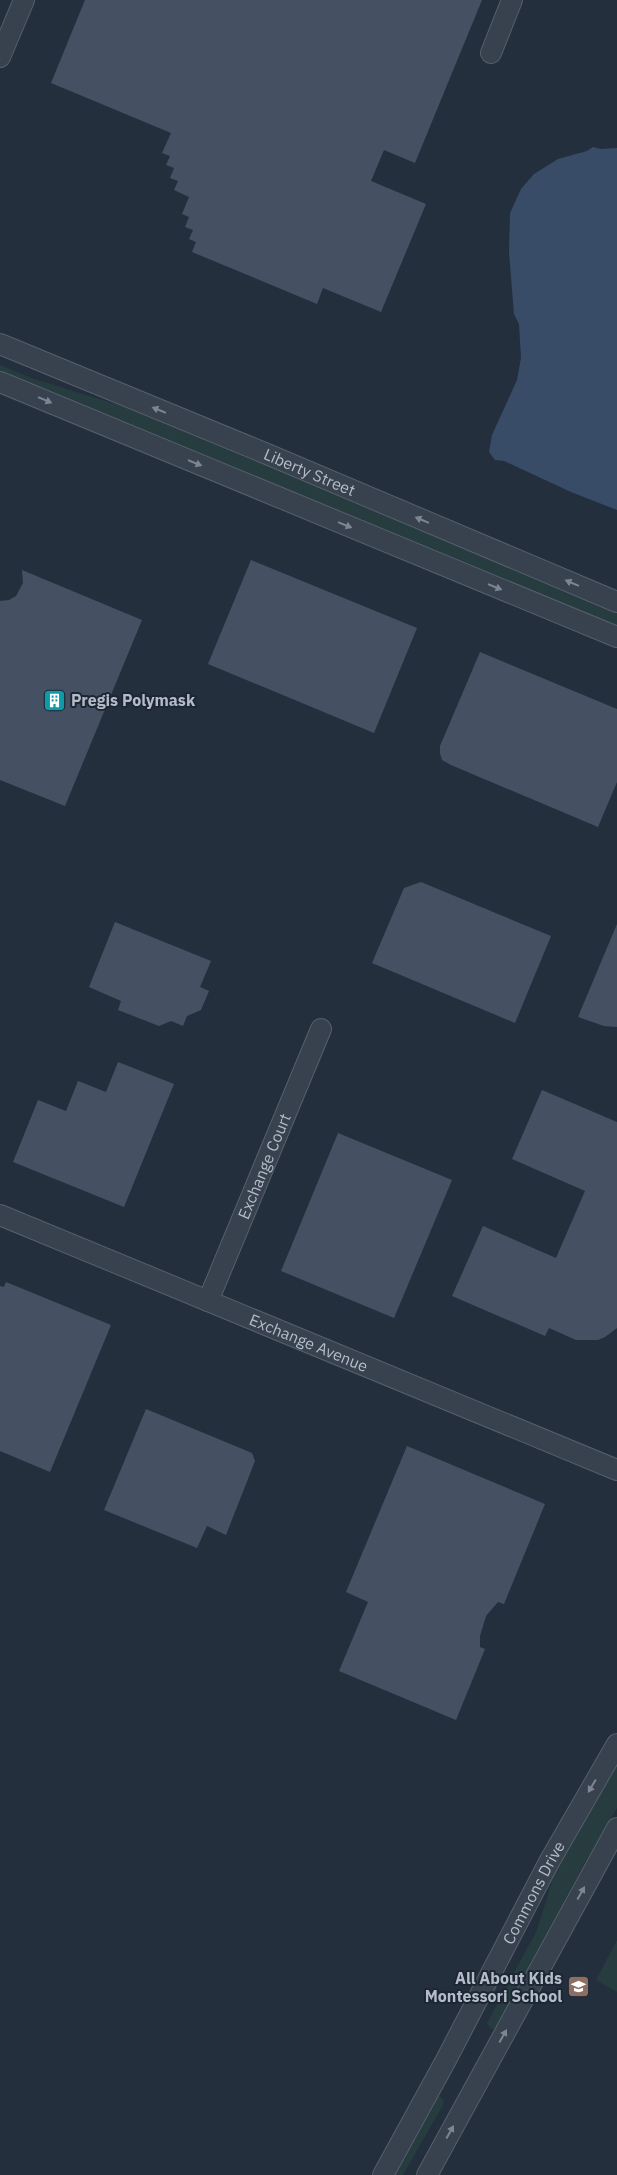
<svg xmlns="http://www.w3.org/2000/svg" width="617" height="2175" font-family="'IBM Plex Sans',sans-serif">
<rect width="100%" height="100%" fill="#242f3e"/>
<!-- green -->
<path fill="#263c3f" d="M0 365 34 379 132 409 617 611V626L0 371Z
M617 1762V1808L584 1864 498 2024 494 2029H491L487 2023 537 1930 556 1868Z
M617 1940V1992L596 1980Z
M439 2096 444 2100 443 2105 403 2175H393L434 2100Z"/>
<!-- water -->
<path fill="#394c67" d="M593 147 601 149 617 148V510L571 492 504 461 495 460 489 452 492 435 517 380 521 358 519 324 514 314 509 252 510 213 521 189 534 174 558 159 587 151Z"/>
<!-- building -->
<path fill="#455162" d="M85 0H482L415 163 384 150 371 181 426 204 381 312 323 288 317 304 192 252 196 242 189 239 193 230 185 227 189 217 182 214 189 197 174 190 178 181 170 178 174 168 166 165 170 156 162 153 171 133 51 83Z
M251 560 417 628 374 733 208 664Z
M22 570 142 620 65 806 0 780V601L9 600 16 596 23 583Z
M480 652 617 709V782L598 827 451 765 442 760 440 753V746Z
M421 882 551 936 515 1023 372 963 404 888Z
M115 922 211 961 200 987 209 991 201 1010 187 1016 183 1026 171 1021 159 1026 118 1010 121 1001 89 987Z
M617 924V1027L604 1026 578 1017Z
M118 1062 174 1084 124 1207 13 1162 38 1100 66 1111 78 1081 106 1092Z
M542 1090 617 1122V1328L605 1337 598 1340H576L549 1328 545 1336 452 1296 483 1226 556 1258 585 1191 512 1159Z
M338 1133 452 1180 394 1318 281 1271Z
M6 1282 111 1325 50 1472 0 1451V1286L4 1287Z
M146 1409 252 1453 255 1461 226 1535 207 1526 197 1548 104 1510Z
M407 1446 545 1504 504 1604 498 1602 486 1616 480 1636V1647L485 1649 456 1720 339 1671 368 1602 346 1592Z"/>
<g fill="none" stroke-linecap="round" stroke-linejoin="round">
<defs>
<g id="minor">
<path d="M491 53 512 0"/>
<path d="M0 57 24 0"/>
<path id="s1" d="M0 344 267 454 617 602"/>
<path d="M0 382 617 637"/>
<path id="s2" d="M0 1215 617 1470"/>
<path id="s3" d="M208 1301 321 1029"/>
<path id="s4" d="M383 2175 446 2060 549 1862 617 1744"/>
<path d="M427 2175 617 1828"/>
</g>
</defs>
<!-- minor casing -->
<use href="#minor" stroke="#565f6c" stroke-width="22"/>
<!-- minor -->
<use href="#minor" stroke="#38414e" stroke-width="20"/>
</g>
<!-- one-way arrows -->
<defs><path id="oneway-solid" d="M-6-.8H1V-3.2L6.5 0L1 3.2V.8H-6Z" transform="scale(1.25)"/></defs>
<g fill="#7c8592">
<use href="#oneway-solid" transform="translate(45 400) rotate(23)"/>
<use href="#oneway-solid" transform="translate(159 410) rotate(-158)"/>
<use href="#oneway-solid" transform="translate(195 463) rotate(22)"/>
<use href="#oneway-solid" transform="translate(422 520) rotate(-157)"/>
<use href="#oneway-solid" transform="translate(345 525) rotate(22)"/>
<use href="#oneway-solid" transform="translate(572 583) rotate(-157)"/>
<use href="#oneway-solid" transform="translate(495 587) rotate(22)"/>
<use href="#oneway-solid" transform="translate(592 1786) rotate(121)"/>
<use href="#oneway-solid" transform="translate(581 1893) rotate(-61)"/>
<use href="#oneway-solid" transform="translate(503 2036) rotate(-61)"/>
<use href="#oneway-solid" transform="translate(450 2132) rotate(-61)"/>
</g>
<!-- icons -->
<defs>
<symbol id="building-square" viewBox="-11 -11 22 22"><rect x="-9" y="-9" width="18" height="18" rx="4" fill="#0f9aa8" stroke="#1d2633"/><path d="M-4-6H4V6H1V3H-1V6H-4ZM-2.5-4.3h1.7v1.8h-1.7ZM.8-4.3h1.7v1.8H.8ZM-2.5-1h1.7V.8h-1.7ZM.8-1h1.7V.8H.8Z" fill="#fff"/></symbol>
<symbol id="school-square" viewBox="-11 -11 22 22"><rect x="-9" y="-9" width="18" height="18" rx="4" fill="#8d6e63" stroke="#1d2633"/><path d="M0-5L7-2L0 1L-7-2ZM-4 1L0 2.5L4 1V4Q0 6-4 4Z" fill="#fff"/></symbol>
</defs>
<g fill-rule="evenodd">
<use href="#building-square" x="42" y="688" width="25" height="25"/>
<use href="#school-square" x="566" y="1974" width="25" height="25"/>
</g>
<g text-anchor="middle" stroke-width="4" stroke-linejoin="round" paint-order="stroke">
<!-- street labels -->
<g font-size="16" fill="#b4bcc9" stroke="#1d2633">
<text dy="6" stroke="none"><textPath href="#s1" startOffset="335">Liberty Street</textPath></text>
<text dy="6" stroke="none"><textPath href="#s3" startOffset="146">Exchange Court</textPath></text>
<text dy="6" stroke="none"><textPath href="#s2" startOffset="334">Exchange Avenue</textPath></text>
<text dy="6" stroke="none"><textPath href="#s4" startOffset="320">Commons Drive</textPath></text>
</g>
<!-- poi labels -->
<g font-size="16" font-weight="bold" fill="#b4bcc9" stroke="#1d2633" text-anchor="start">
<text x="71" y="706">Pregis Polymask</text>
<text x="562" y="1984" text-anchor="end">All About Kids<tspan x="562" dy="18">Montessori School</tspan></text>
</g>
</g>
</svg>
